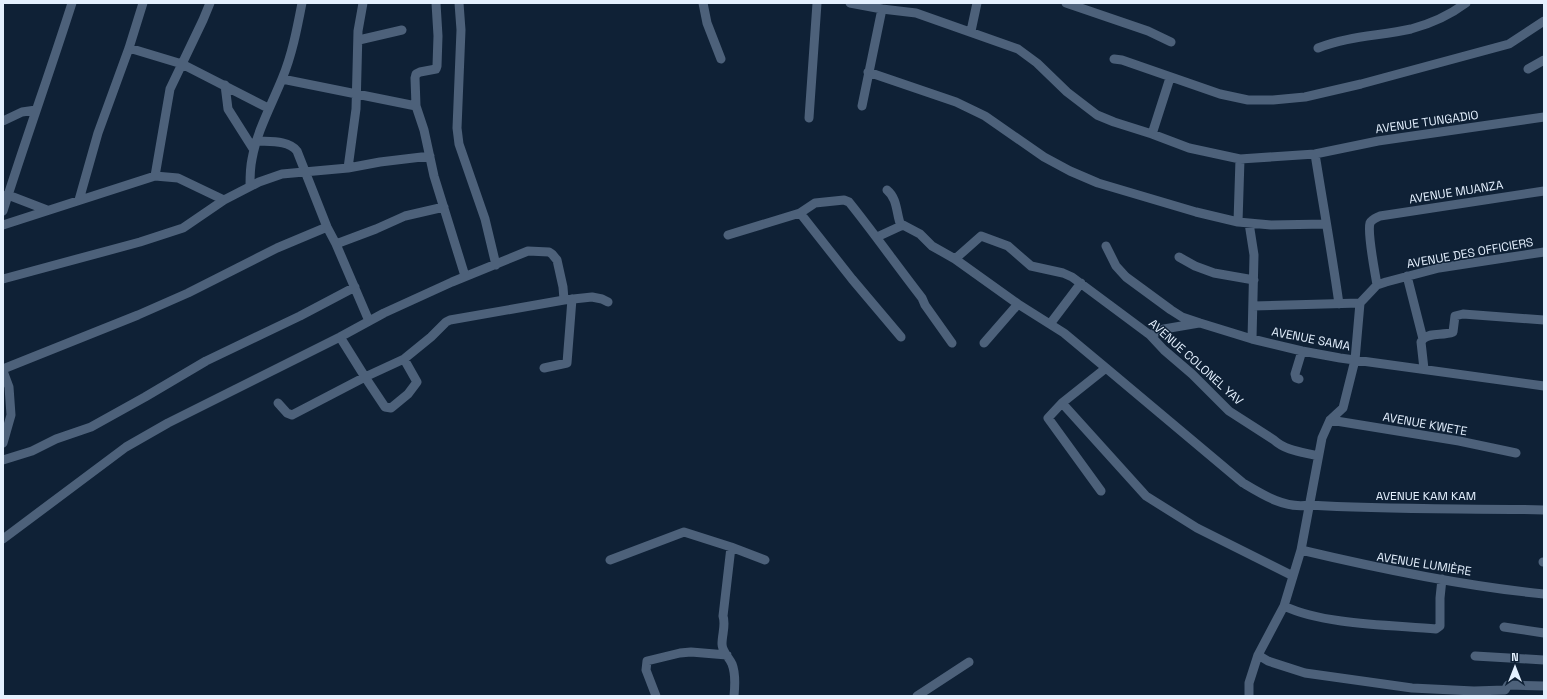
<svg xmlns="http://www.w3.org/2000/svg" width="1547" height="699" font-family="'Space Grotesk',sans-serif">
<rect width="100%" height="100%" fill="#0f2136"/>
<g fill="none" stroke-linecap="round" stroke-linejoin="round">
<!-- minor -->
<path stroke="#4d617a" stroke-width="9" d="M436 3 438 36 437 66 436 69 420 72 416 74 415 78 416 106 424 130 434 176 465 276
M459 3 461 30 457 128 459 144 485 219 496 265
M703 3 707 23 721 59
M850 3 882 9 916 13 1018 49 1037 63 1067 92 1097 115 1114 122 1152 134 1189 148 1240 159 1315 154 1378 141 1544 117
M1066 3 1148 31 1171 42
M971 31 977 3
M359 40 402 30
M129 48 182 64 268 108
M1318 48C1348 36 1380 36 1411 29 1430 24 1450 15 1466 3
M1114 59 1122 60 1220 94 1248 100H1273L1305 97 1361 84 1509 44 1544 21
M1528 69 1544 60
M868 72 956 102 985 116 1044 157 1070 171 1098 183 1196 212 1238 222 1271 225 1326 224
M282 79 416 106
M225 85 228 109 254 150
M862 106 882 9
M809 118 817 3
M3 121 22 112 36 110
M1152 134 1170 78
M256 141C270 142 288 140 297 151L327 227 336 244 369 321
M1315 154C1323 204 1332 254 1339 304
M348 168 356 109 358 31 363 3
M155 176 170 89 203 20 210 3
M250 186C250 177 250 168 252 159 257 131 271 106 282 79 292 55 297 29 302 3
M887 190C898 199 896 214 901 226
M3 196 8 195 47 210
M79 200 98 133 129 48 143 3
M3 211C25 141 50 72 72 3
M1238 222 1240 159
M1249 223 1254 255 1252 339
M3 225 155 176 178 178 224 200
M728 235 800 213
M877 237 903 225 920 234 932 246 955 259 1018 304 1064 333 1106 368
M336 244 376 229 405 216 444 207
M1106 246 1116 266 1126 277 1171 310 1182 317 1200 323 1252 339 1302 351 1340 358 1544 386
M1544 252 1439 268 1386 282 1377 285 1360 303 1355 360 1343 408 1330 420 1322 438 1301 550 1284 606 1258 655 1268 661 1305 673 1412 688 1474 691 1505 690 1508 685 1544 686
M1179 257 1195 266 1214 273 1254 280
M955 259 981 236 1008 246 1031 266 1063 273 1072 277 1150 335 1164 350 1192 374 1229 411 1274 440C1286 451 1302 452 1318 456
M1407 276 1423 339 1421 342 1424 369
M3 279 140 242 183 228 224 200 259 182 282 174 348 168 380 162 430 156
M1377 285C1375 272 1367 233 1370 223 1372 219 1376 218 1380 216L1544 191
M1253 306 1360 303
M1050 324 1081 283
M1150 335 1164 329 1199 323
M340 337 365 377 404 359 431 337 446 322 450 320 564 300 592 297 602 299 608 302
M901 337 852 279 800 213 815 203 844 200 849 202C874 233 897 266 922 298L925 305 952 343
M1423 339C1430 332 1443 336 1453 332L1455 316 1463 314 1544 320
M984 343 1018 304
M544 368 567 363 572 299
M3 369 138 315 188 293 277 248 327 227
M3 371 9 387 11 415 3 443
M1299 379 1296 378 1295 374 1302 351
M278 403 287 413 292 415 365 377 385 407 391 408 408 394 417 382 404 359
M1062 403 1146 496 1197 528 1293 576
M1330 420 1459 441 1516 453
M3 460 32 451 56 439 91 427 145 397 206 361 300 316 355 287
M1101 491 1048 418 1062 403 1106 368 1243 483C1263 495 1285 509 1309 505 1387 510 1466 508 1544 510
M3 539 126 447 168 423 340 337 384 313 452 282 528 251 549 252 552 254 557 260 563 287 564 300
M731 547 723 616C726 625 722 634 722 644 722 652 729 657 732 664 736 674 735 686 734 696
M1301 550C1381 569 1462 586 1544 594
M610 560 684 532 731 547 765 560
M1543 562H1544
M1284 606C1324 625 1391 625 1436 629L1440 626V598L1442 579
M1504 627 1544 633
M1475 656 1544 660
M656 696 646 670 647 661 680 653 691 652 727 655
M917 696 969 662
M1249 696V683L1258 655"/>
</g>
<g text-anchor="middle" stroke-width="3" stroke-linejoin="round" paint-order="stroke">
<!-- street labels -->
<g font-size="12" fill="#e4f0fe" stroke="#0f2136">
<text transform="translate(1427 122) rotate(-8)" y="4">AVENUE TUNGADIO</text>
<text transform="translate(1456 192) rotate(-9)" y="4">AVENUE MUANZA</text>
<text transform="translate(1470 253) rotate(-10)" y="4">AVENUE DES OFFICIERS</text>
<text transform="translate(1311 339) rotate(11)" y="4">AVENUE SAMA</text>
<text transform="translate(1196 362) rotate(42)" y="4">AVENUE COLONEL YAV</text>
<text transform="translate(1425 424) rotate(10)" y="4">AVENUE KWETE</text>
<text x="1426" y="500">AVENUE KAM KAM</text>
<text transform="translate(1424 564) rotate(9)" y="4">AVENUE LUMIÈRE</text>
</g>
</g>
<!-- border -->
<rect width="1547" height="699" fill="none" stroke="#e4f0fe" stroke-width="8"/>
<!-- north arrow -->
<g transform="translate(1515 667)" stroke="#0f2136" stroke-width="3" paint-order="stroke">
<path d="M0-3L7 15L0 10L-7 15Z" fill="#e4f0fe"/>
<text y="-6" font-size="11" font-weight="bold" text-anchor="middle" fill="#e4f0fe">N</text>
</g>
</svg>
